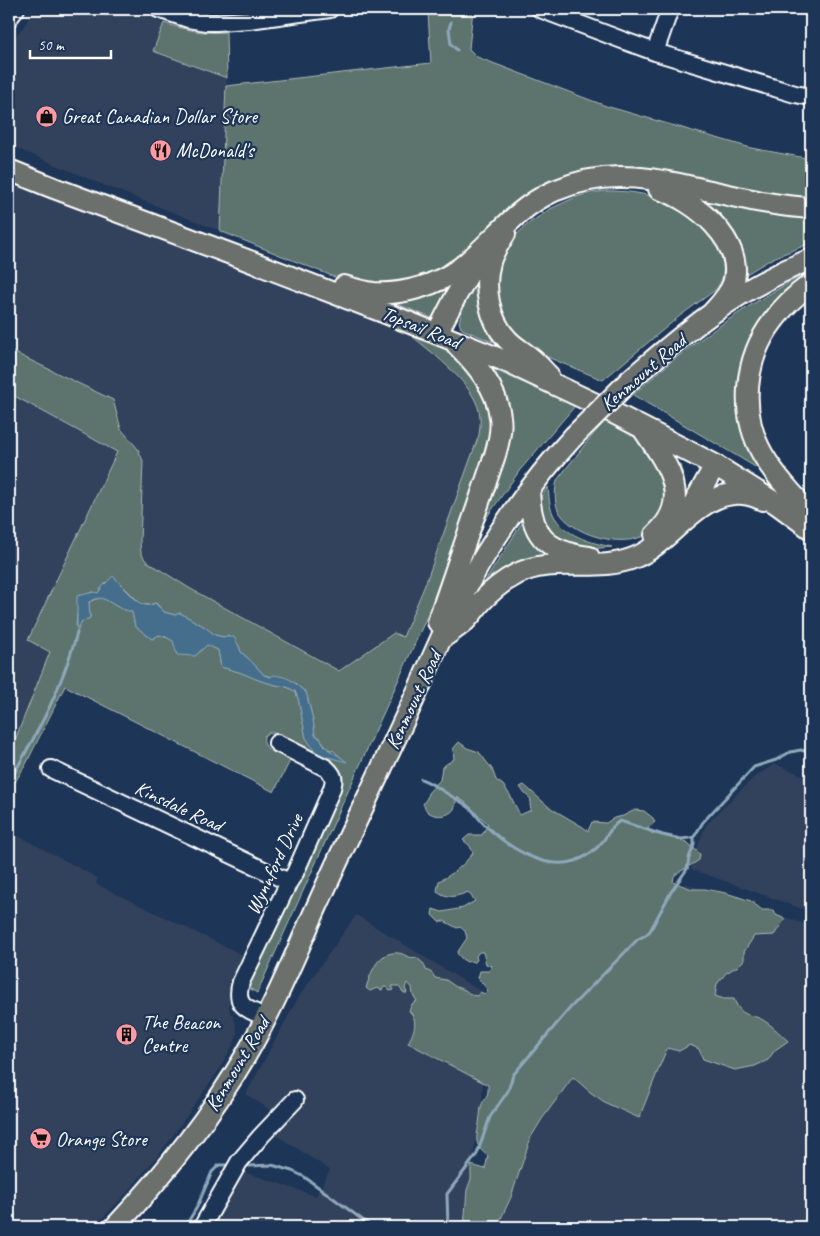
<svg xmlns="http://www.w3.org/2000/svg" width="820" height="1236" font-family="Caveat,sans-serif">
<rect width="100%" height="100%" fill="#1d3557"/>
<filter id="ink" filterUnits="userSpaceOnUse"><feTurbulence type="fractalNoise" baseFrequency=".02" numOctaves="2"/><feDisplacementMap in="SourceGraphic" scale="10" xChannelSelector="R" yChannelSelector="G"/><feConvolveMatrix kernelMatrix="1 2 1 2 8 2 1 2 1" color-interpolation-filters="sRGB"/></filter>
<g filter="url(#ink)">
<!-- built -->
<path fill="#30425c" d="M33 9H129L164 23 154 52 227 78 220 231 101 184 9 145V44L27 22Z
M9 179 406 331 458 376 475 398 479 410 481 421 479 435 425 585 403 637 394 633 339 671 189 588 146 561 141 553 140 542 141 518 126 436 121 429 118 420 113 401 9 350Z
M9 393 118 452 28 639 50 652 9 755Z
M775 764 811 779V912L691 869 698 845 706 825 754 777Z
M9 831 98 878 96 884 247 957 232 987 230 996 229 1004 230 1012 234 1018 236 1026 237 1033 235 1041 219 1070 162 1151 127 1193 94 1227H9Z
M686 884 811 926V1227H497L511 1197 531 1137 542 1119 573 1077 590 1092 606 1103 639 1118 581 1016Z
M356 915 490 997 480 1121 471 1165V1179L467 1190 464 1227H213L244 1172 316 1196 330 1170 276 1135 278 1122 270 1110 246 1094 298 998Z"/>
<!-- green -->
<path fill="#5b736e" stroke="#adb9b6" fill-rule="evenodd" d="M433 9H473L469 49 477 57 606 106 751 148 811 159V204L601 171 462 259 409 285 352 284 220 231 226 86 431 63 428 12Z
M164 23C186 30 203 34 226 32L227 78 153 51Z
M605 191C622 191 638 192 654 197 673 203 700 219 711 235 717 243 720 251 722 260 725 272 723 282 714 291L681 315 603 380 501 338 494 324 497 266 510 244 517 234 528 224 550 209 576 197 591 193Z
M681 192 811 215V243L773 258 738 279V266Z
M481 258 480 306 484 324 493 342 464 330 461 328 459 322 473 275Z
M461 272 442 322 382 298Z
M807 273 811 282 758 345 756 426 800 494 737 456 633 395C645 384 658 373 671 362 713 328 759 298 807 273Z
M406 331 454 351 478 377 495 424 455 541 425 621 257 993 246 986 338 783 286 737 274 733H268L264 736C262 753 279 754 292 757L274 792 65 686 26 764 9 792V755L50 652 28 640 117 452 9 393V350L113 400 121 429 138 449 143 461 140 542 141 553 146 561 189 588 339 671 394 633 403 637 425 585 479 435C480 427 481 419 479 411 473 382 428 350 406 331ZM113 576 140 603 148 605 156 603 164 612 175 615 180 613 205 627 215 635 223 637 228 636 238 644 241 652 251 661 264 675 294 682 300 688 306 692 313 720 315 735 319 737 328 749 334 751 345 761 320 755 306 738 298 698 295 691 287 687 276 685 261 681 239 672 221 667 218 650 207 645 195 656C183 648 173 638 159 635L152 639 135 626 132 612C127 610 120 609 116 606 104 599 103 595 89 602L90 618 81 622 79 628 76 627 77 615 87 594 93 592 98 594 102 587Z
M479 363 575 406 520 470 489 514 474 538 499 458Z
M606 420 681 465C684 474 685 482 683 492 674 503 665 513 655 524 652 528 649 533 645 535 621 549 570 534 558 510 554 501 555 489 557 480L591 437Z
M548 487C549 496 549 505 553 514 563 535 591 543 612 547 570 551 536 547 500 574 491 581 483 591 474 599L520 526Z
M459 742 467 748 479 752 492 769 496 780 503 785 510 795 520 815 531 810 530 804 531 799 525 794 520 787 524 785 549 807 583 827 588 831 592 822 606 823 614 818 623 816 635 810 644 811 653 818 655 822 648 828 651 833 687 842 700 854 699 860C691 866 682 869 674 876L673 882 692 889H705L726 893 751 901 762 910H773L776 915 785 919 774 935 754 936 744 952V960L738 966 726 973 717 984 715 996 724 999H734C742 1020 752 1012 766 1022 774 1027 781 1035 788 1041L775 1050 768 1060 755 1066 735 1070 703 1059 699 1049 690 1045 679 1051 667 1048 639 1118 606 1103 590 1092 573 1077 542 1119 531 1137 511 1197 497 1227H464L467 1190 471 1179V1165L485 1169 488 1156C474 1146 476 1139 479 1124 480 1118 480 1113 481 1107 484 1096 489 1099 488 1085L408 1043C414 1032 419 1020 409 1011L412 1004 417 1001 413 995 412 987 407 983 405 988 407 993H404L398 986H392L394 990 390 991 386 987H384L382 990 377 988 370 991 366 988C371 972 378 951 398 953 402 953 406 956 409 957 412 958 415 957 417 958L424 964 426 970 432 973 435 978 446 980 456 987 465 990 471 995 477 996 480 992 485 994 488 990 478 978 480 971H489L492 966 486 964 483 952H479L476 956 477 960 474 963 472 961 467 962 462 959 457 953 467 938 465 931 460 927 457 928 444 921 439 922 432 915 433 909 442 912 463 908 475 901 468 892C456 897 448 899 437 891L439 881C453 874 463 866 473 853L470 846 463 840 469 835H482L488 824 465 802 457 797C456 800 456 806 454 809 449 817 434 818 427 811 426 810 424 805 423 804L427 798 428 793 440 780 442 767 454 759 453 749Z"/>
<!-- water -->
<path fill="#446e8c" stroke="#8fa8ba" d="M113 576C120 583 133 598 140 603 145 606 151 606 155 603L164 612 175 615 180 613 205 627 215 635 223 637H234L238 644 241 652 251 661 264 675 270 677 274 675C280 676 287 677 292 681 297 684 300 689 306 692L313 720 315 735C322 738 323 746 329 750 335 754 341 757 347 762L320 755 315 751 306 738 298 698 295 691 287 687 276 685 261 681 239 672 221 667 218 650 207 645 195 656 177 655 173 641 166 637 159 635 152 639 135 626 132 612C126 610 120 609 116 606 104 599 102 595 89 602L90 618 81 622 77 633V596L94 592 98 593 102 587Z"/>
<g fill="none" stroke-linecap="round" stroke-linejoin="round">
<!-- stream -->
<path stroke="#8fa8ba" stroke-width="3" d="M451 22 449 29 451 44 457 50
M421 779C432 783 439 789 448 794 456 799 464 803 471 809 476 814 480 821 486 826 508 847 544 871 575 861 586 857 596 850 603 841 608 834 613 824 620 821L663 835 681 839 690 838 694 837 703 822 754 767 776 760 790 752 801 750 811 753
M9 783C26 751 46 719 59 685 66 668 72 651 77 633
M248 1166 272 1165 292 1171 303 1176 321 1189 372 1227
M185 1227 197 1207 212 1172 219 1165H227
M448 1227 447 1194 477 1154 490 1117 508 1091 513 1075 571 1007 638 939 646 935 650 931 671 892 687 869 689 858 694 845V837"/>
<defs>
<path id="minor" d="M158 9 188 19 206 22H217L249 20 330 9
M540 9 622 40 655 52 795 94 811 97
M9 18 16 9
M655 52 670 9
M51 769 289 882
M266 1017C246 1009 234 1006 241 982L289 882 295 873 331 791C335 780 335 776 326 768L277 743
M202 1227 239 1162 261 1136 295 1100"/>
<path id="major" d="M9 170 54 188 239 257 383 312 505 361 600 406 715 465 777 504 811 529
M659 189C694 200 746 241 733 284 729 295 721 303 713 312
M505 234C499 243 493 251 490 262 483 287 489 320 507 339 514 347 524 352 532 359 538 364 543 370 548 375
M811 284C797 294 783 307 773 321 744 359 739 413 763 455 776 477 794 496 811 514
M344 286C354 289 364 292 374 293 403 295 437 285 460 268 494 242 512 210 554 191 575 182 597 177 620 177 643 177 666 181 688 186 729 195 770 206 811 208
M437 333 456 296 478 258
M631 379C658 356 685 332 714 312 744 291 777 273 811 259
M643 429C666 463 695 499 655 535
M529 490C531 534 543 551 589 557
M689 512 715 465
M438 622 495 455C499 442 502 429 500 417 497 388 476 364 457 345
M442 638C449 633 457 628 464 622 470 616 475 609 481 602 491 591 503 581 517 574 555 555 596 574 636 557 674 541 702 485 749 495 754 496 758 498 763 500
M115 1227C164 1175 210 1117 246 1055 274 1007 295 955 318 904 346 841 377 779 406 716 423 681 437 645 454 611 486 548 526 488 574 436"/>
</defs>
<!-- minor casing -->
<use href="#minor" stroke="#fff" stroke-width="20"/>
<!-- major casing -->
<use href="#major" stroke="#fff" stroke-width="24"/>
<!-- minor -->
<use href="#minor" stroke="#1d3557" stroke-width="16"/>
<!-- major -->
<use href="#major" stroke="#6c706d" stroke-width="20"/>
<defs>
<path id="major-bridge" d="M574 436 631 379"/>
</defs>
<!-- major-bridge casing -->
<use href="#major-bridge" stroke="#fff" stroke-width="24" stroke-linecap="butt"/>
<!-- major-bridge -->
<use href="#major-bridge" stroke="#6c706d" stroke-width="20"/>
</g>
</g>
<!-- icons -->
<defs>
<symbol id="shop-disc" viewBox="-11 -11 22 22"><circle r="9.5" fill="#ff9aa2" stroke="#1d3557"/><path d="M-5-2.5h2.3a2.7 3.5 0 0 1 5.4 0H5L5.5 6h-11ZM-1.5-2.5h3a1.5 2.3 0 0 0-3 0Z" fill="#111"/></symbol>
<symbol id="restaurant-disc" viewBox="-11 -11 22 22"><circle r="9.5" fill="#ff9aa2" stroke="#1d3557"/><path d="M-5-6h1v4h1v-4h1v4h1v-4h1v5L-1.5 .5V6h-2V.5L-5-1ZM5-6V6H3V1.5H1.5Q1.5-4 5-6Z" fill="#111"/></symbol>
<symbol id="building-disc" viewBox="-11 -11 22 22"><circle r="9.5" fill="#ff9aa2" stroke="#1d3557"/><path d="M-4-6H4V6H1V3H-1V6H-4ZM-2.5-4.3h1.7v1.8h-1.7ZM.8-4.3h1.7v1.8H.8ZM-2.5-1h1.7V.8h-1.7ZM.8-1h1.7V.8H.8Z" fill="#111"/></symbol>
<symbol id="supermarket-disc" viewBox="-11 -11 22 22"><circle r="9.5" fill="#ff9aa2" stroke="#1d3557"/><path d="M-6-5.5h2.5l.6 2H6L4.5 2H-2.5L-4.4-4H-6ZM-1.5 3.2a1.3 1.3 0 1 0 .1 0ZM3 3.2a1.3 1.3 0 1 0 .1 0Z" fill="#111"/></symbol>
</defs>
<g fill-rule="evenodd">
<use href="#shop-disc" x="34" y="104" width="25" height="25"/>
<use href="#restaurant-disc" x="148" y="138" width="25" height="25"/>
<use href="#building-disc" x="114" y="1022" width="25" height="25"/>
<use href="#supermarket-disc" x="28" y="1126" width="25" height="25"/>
</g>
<g text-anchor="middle" stroke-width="4.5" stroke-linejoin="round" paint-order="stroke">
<!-- poi labels -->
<g font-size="20" fill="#fff" stroke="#1d3557" text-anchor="start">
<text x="62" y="123">Great Canadian Dollar Store</text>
<text x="176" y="157">McDonald's</text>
<text x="142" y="1029">The Beacon<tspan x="142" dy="23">Centre</tspan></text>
<text x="56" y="1146">Orange Store</text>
</g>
<!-- street labels -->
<g font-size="20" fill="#fff" stroke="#1d3557">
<text transform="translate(421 327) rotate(22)" y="7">Topsail Road</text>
<text transform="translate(643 372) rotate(-41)" y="7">Kenmount Road</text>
<text transform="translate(413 700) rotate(-65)" y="7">Kenmount Road</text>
<text transform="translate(179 806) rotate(25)" y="7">Kinsdale Road</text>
<text transform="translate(274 864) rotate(-65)" y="7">Wynnford Drive</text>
<text transform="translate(237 1064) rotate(-59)" y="7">Kenmount Road</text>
</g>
</g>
<!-- margin -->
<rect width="820" height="1236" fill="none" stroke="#1d3557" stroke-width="30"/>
<rect x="15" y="15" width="790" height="1206" fill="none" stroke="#fff" stroke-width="2" filter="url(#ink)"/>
<!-- scale -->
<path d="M30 50v8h81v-8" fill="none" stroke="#ffffff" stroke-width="2.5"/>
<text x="38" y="50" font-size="15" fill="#ffffff" stroke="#1d3557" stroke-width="4" paint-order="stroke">50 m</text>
</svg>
